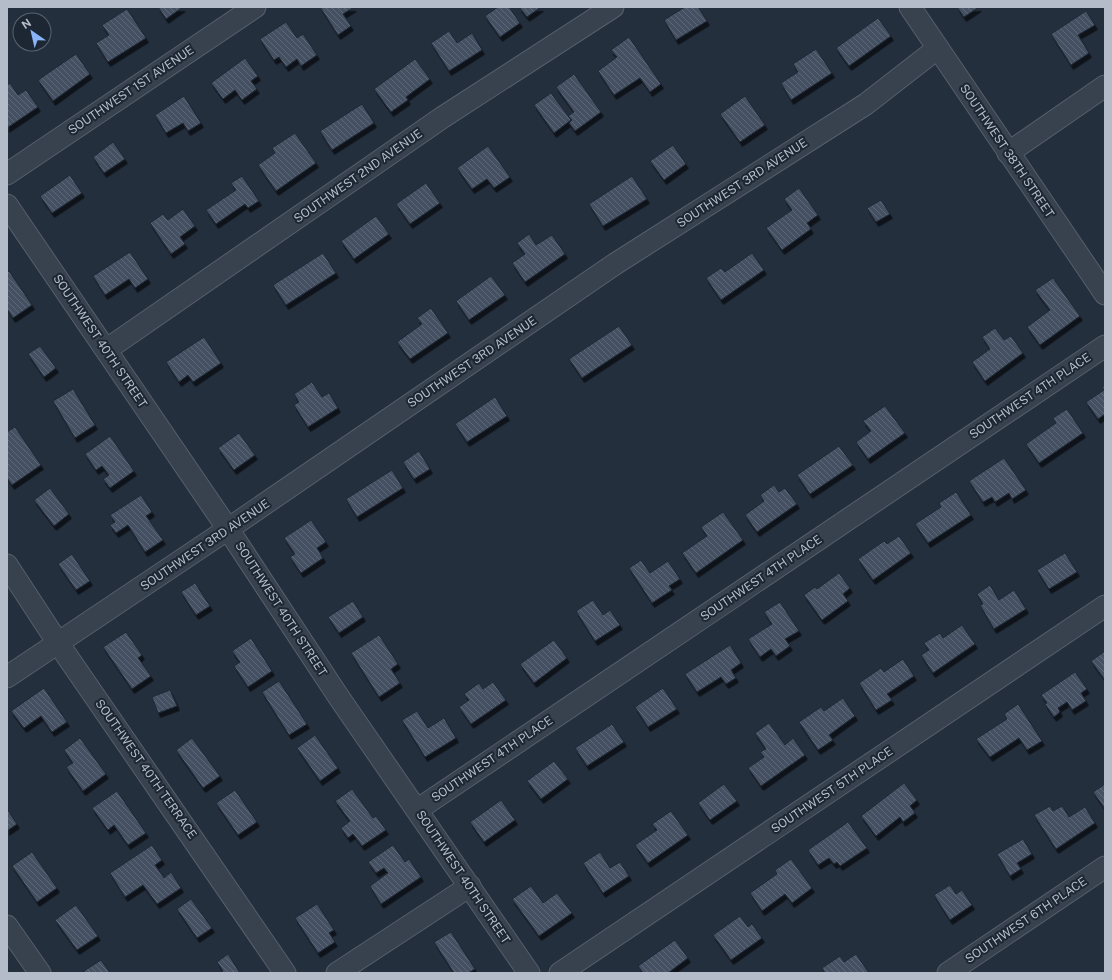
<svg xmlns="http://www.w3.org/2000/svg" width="1112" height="980" font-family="'Public Sans',sans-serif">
<defs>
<pattern id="building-back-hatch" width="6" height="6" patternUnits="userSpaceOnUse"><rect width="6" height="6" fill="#455162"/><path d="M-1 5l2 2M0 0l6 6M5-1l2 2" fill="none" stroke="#5d6877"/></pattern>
<filter id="shadow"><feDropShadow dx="2.5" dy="4.5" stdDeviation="0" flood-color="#0009"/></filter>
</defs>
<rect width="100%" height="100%" fill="#242f3e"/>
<!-- building -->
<path fill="url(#building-back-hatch)" stroke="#1f2835" filter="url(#shadow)" d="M158 7H183L166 19Z
M320 7H354L343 14 351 26 338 35Z
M498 7H509L520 23 500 37 485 16Z
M519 7H541L527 17Z
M685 7H698L707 21 676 40 664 20Z
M957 7H979L964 17Z
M127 9 146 38 108 62 96 43 109 35 102 25Z
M1086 11 1095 25 1078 35 1089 53 1071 65 1051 34Z
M878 18 891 36 849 66 836 48Z
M286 22 297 38 303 34 317 55 301 66 297 59 286 67 279 57 274 60 260 39Z
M449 31 457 43 472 33 482 50 449 71 431 43Z
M629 37 661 84 650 92 640 78 614 95 598 71 617 57 611 50Z
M816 49 832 73 791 100 781 83 798 72 793 64Z
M76 54 90 74 53 101 38 80Z
M245 58 258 76 251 81 257 89 242 100 235 90 223 99 211 83Z
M415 59 430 79 406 97 408 100 391 112 374 89Z
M574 74 601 112 575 131 569 123 572 120 568 116 574 112 556 87Z
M10 83 18 95 26 90 38 107 7 128V85Z
M551 93 571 120 554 133 534 105Z
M184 96 201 123 188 131 183 123 166 133 155 115Z
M745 96 765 125 740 142 720 114Z
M362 104 374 123 332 150 320 131Z
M295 133 316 163 276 191 258 165 275 153 272 148Z
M113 142 125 159 104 173 93 157Z
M673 145 686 164 664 180 650 161Z
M488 146 510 177 494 188 487 179 472 189 457 168Z
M70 175 82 193 52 213 40 196Z
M242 176 259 201 248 208 245 204 216 224 206 210 236 190 231 183Z
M632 176 647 199 603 226 589 204Z
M426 183 440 203 410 224 396 204Z
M799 188 818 215 807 223 811 229 782 250 766 228 792 210 784 199Z
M881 200 890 214 876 222 867 208Z
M183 209 195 226 180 237 185 244 171 254 150 223 163 214 168 220Z
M376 216 389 234 354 259 341 241Z
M529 234 536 245 552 235 565 254 525 282 512 263 525 254 517 243Z
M130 252 148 279 135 288 129 279 105 295 93 276Z
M323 253 336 273 286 305 273 285Z
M752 253 764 270 721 300 706 278 721 268 725 272Z
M9 271 32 305 13 318 7 309V273Z
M491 276 505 295 469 320 456 301Z
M1053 278 1080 316 1040 345 1027 327 1050 310 1035 290Z
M431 308 448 333 410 359 397 342 422 324 417 318Z
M619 326 632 345 582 378 569 359Z
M995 328 1004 340 1011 336 1023 353 985 381 972 362 990 349 982 337Z
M204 337 221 363 193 382 188 375 179 382 166 362Z
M40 346 56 368 44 377 28 354Z
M312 382 322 397 329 393 338 408 308 427 294 405 299 402 294 394Z
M1105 385V414L1098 419 1086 402 1104 390 1102 387Z
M73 389 95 425 75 438 53 401Z
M495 397 507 416 467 442 455 424Z
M885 406 905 433 868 459 856 442 871 431 863 421Z
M1067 409 1083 433 1039 463 1026 444 1056 423 1053 418Z
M15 427 41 465 12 485 7 478V432Z
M239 433 255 455 234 470 218 448Z
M110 436 134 471 110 488 103 479 109 475 102 466 96 470 85 454Z
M839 446 853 465 810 494 797 475Z
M419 451 430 469 414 479 403 462Z
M1004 458 1026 490 1012 499 1009 493 995 502 992 497 983 502 969 481Z
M392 470 403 488 357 517 346 499Z
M774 485 779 492 785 488 797 504 757 532 745 515 764 501 760 495Z
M50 488 69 514 54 526 34 500Z
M956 492 971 515 928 543 915 524 941 507 939 503Z
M141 495 152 512 146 516 163 540 145 552 128 525 116 533 110 525 115 522 110 515Z
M723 512 743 540 696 573 682 553 707 536 701 527Z
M311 520 326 542 317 548 323 558 301 573 290 557 295 554 284 538Z
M899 536 911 553 873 580 858 559 884 541 887 544Z
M1065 553 1077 572 1049 589 1037 570Z
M72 554 90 581 76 590 58 564Z
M641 560 650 573 668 561 680 579 669 586 672 590 652 603 629 568Z
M839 573 850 588 843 594 848 601 822 620 804 595 815 587 817 589Z
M195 583 210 606 196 615 181 592Z
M990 585 999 600 1014 590 1026 609 994 629 980 605 983 604 977 594Z
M593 600 603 615 610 610 620 625 595 641 576 611Z
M353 601 363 617 339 633 328 617Z
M780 602 799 631 785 639 790 646 776 656 771 649 760 657 748 639 772 624 764 612Z
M962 625 975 644 933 673 921 655 929 650 924 643 940 633 943 638Z
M126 632 142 655 138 658 151 676 132 689 103 647Z
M379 635 398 664 391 669 400 683 379 697 351 653Z
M251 638 272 671 248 687 234 666 240 662 232 651Z
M554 640 567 658 534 683 520 664Z
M730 645 741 663 731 670 736 678 726 684 721 677 697 692 685 674Z
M1105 651V680L1091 661Z
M903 659 914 676 887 694 892 700 876 710 859 683 881 668 884 672Z
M1075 672 1087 689 1081 693 1086 701 1072 710 1067 702 1058 708 1060 712 1054 717 1045 704 1047 703 1041 695Z
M279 681 307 724 289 735 262 692Z
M493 682 506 700 471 724 459 707 469 700 464 694 479 683 483 689Z
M44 688 67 722 52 732 41 716 24 728 11 711Z
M663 688 677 709 648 727 635 707Z
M170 690 177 706 158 713 152 697Z
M843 698 855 716 829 735 833 740 818 750 799 722 821 707 824 711Z
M1018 704 1042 741 1027 750 1019 738 990 757 976 739 1007 719 1004 714Z
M417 711 428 728 444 718 456 738 425 757 402 720Z
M769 723 785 745 793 738 805 755 761 786 748 768 764 757 760 752 766 749 755 733Z
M612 724 624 742 587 766 575 748Z
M315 735 338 768 320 781 297 748Z
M80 738 106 774 83 791 66 767 73 763 64 750Z
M192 738 220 776 203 788 176 750Z
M554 761 568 779 541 799 527 781Z
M904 783 917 800 910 806 915 813 903 822 900 817 876 836 861 816Z
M724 784 737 801 710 820 698 803Z
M1105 784V809L1093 792Z
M352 789 373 818 376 816 386 830 362 846 353 834 348 838 341 828 350 821 335 801Z
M235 790 257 822 238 835 216 803Z
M117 791 146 833 128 845 114 825 108 830 92 808Z
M501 800 515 820 484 842 470 822Z
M1050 806 1053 811 1062 806 1069 817 1085 807 1095 823 1056 849 1034 815Z
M7 809 17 824 7 831Z
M671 811 688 835 648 863 635 845 657 830 652 824Z
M848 822 867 848 840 866 837 862 834 864 829 858 818 865 808 850Z
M1023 839 1032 854 1017 863 1021 869 1010 876 997 854Z
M152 845 162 860 155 865 164 878 171 872 181 888 157 904 143 885 125 897 110 873Z
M393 845 405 862 409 859 421 877 381 904 370 886 388 873 384 868 376 873 368 862Z
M32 852 57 888 37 902 12 866Z
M600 852 610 868 620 862 629 876 603 893 583 863Z
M791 859 812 888 792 903 785 894 762 911 750 893 777 874 775 870Z
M950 885 956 894 962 890 972 905 950 920 934 895Z
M531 886 543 903 557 893 572 913 539 936 512 899Z
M191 899 212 928 197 938 177 909Z
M317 904 334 930 329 933 335 942 318 953 295 918Z
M76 905 98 936 77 950 55 920Z
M740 916 748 927 752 924 762 938 731 960 713 935Z
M451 932 475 969 468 973H454L434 942Z
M675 940 688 958 668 973H643L638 966Z
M228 954 240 973H219L223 971 217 962Z
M856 954 869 973H825L822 968 840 956 844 962Z
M101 960 110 973H85L84 971Z"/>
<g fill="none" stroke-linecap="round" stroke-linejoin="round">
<defs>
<path id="minor" d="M910 7 1105 294
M1008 153 1105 86
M7 174 255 7
M7 205 228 529 338 696 529 973
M106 350 443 117 613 7
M7 565 58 643 285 973
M7 677 228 529 615 264 866 104 938 48
M417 810 1105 346
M7 926 40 973
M337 973 470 886
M560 973 1105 606
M948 973 1105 867"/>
</defs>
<!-- minor casing -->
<use href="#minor" stroke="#565f6c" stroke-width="23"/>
<!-- minor -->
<use href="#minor" stroke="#38414e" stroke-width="21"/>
</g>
<g text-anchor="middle" stroke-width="4" stroke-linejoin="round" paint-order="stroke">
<!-- street labels -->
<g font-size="12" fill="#b4bcc9" stroke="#1d2633">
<text transform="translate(131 90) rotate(-34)" y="4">SOUTHWEST 1ST AVENUE</text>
<text transform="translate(1007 151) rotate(56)" y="4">SOUTHWEST 38TH STREET</text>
<text transform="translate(358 176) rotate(-35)" y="4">SOUTHWEST 2ND AVENUE</text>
<text transform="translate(742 183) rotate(-33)" y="4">SOUTHWEST 3RD AVENUE</text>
<text transform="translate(100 341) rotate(56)" y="4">SOUTHWEST 40TH STREET</text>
<text transform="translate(472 362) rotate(-34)" y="4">SOUTHWEST 3RD AVENUE</text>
<text transform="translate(1030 396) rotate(-34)" y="4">SOUTHWEST 4TH PLACE</text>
<text transform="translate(205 545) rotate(-34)" y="4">SOUTHWEST 3RD AVENUE</text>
<text transform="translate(761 578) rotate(-34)" y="4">SOUTHWEST 4TH PLACE</text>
<text transform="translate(281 609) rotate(57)" y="4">SOUTHWEST 40TH STREET</text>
<text transform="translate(492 759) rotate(-34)" y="4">SOUTHWEST 4TH PLACE</text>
<text transform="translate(146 769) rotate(55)" y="4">SOUTHWEST 40TH TERRACE</text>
<text transform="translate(832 790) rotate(-34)" y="4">SOUTHWEST 5TH PLACE</text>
<text transform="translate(463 877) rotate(56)" y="4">SOUTHWEST 40TH STREET</text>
<text transform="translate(1026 920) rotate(-34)" y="4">SOUTHWEST 6TH PLACE</text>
</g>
</g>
<!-- border -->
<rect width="1112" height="980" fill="none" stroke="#b4bcc9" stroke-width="16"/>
<!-- north arrow -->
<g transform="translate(32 32) rotate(326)"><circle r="19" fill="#1d2633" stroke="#59626f"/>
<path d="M0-3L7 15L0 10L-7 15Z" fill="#8ab4f8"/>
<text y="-6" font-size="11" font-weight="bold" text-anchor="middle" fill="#b4bcc9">N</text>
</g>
</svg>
